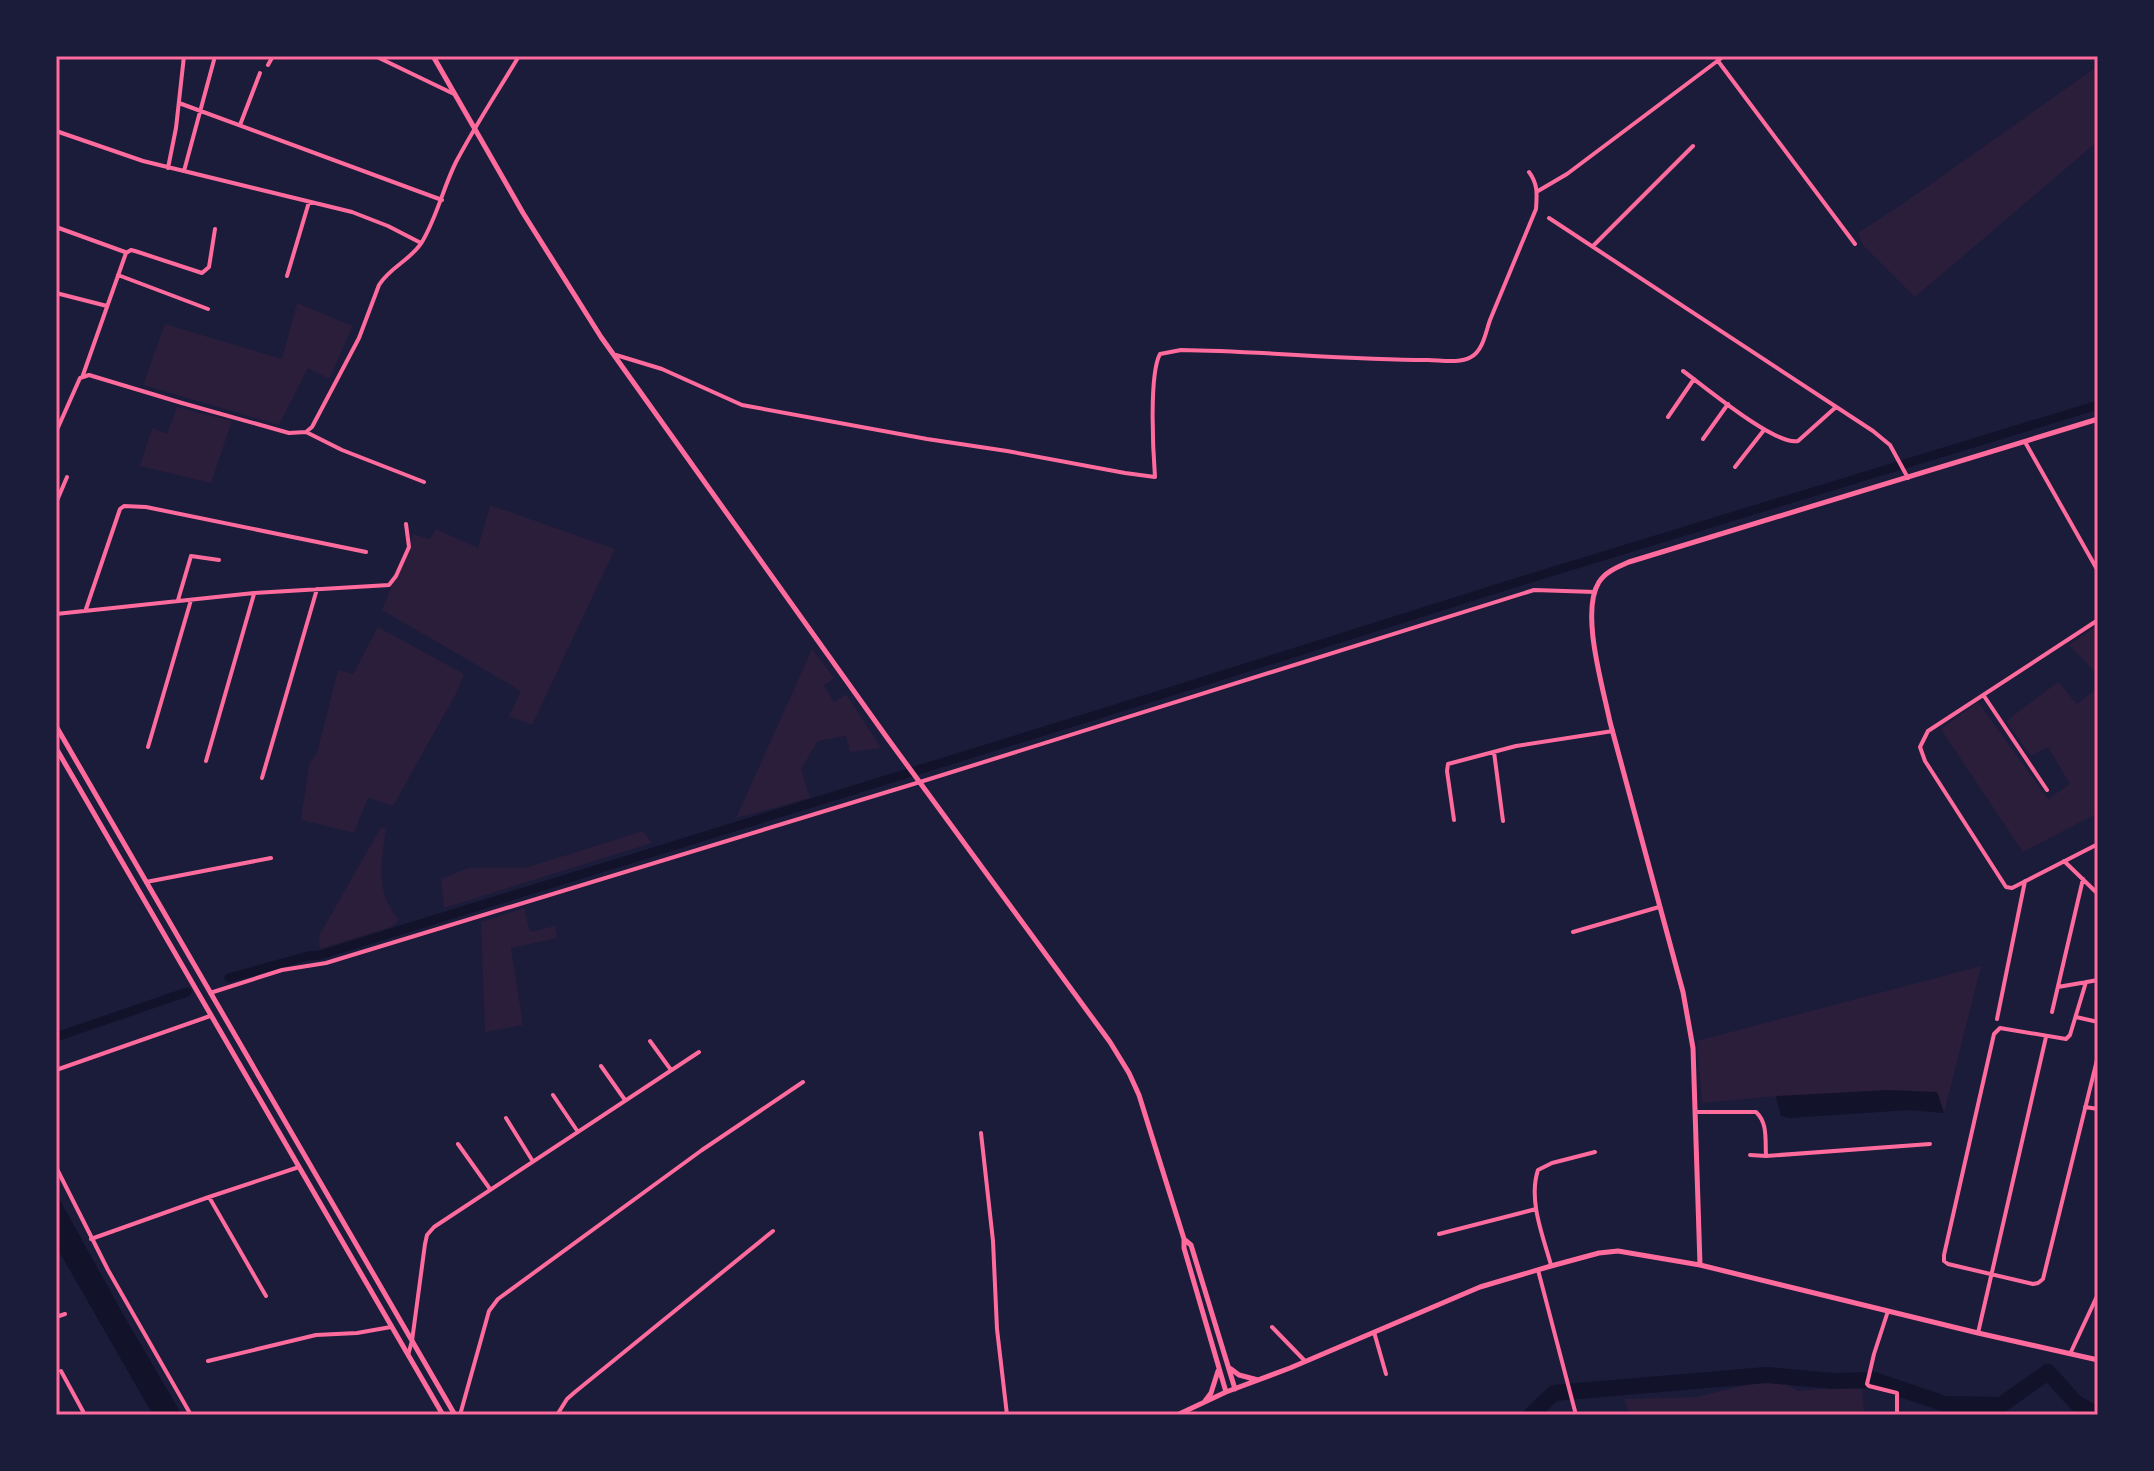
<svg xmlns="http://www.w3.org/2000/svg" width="2154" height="1471" font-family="Roboto,sans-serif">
<rect width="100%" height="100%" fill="#1b1b3a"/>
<!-- green -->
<path fill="#2a1e3b" d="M2098 66V141L1915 297 1863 245 1858 233 1904 203Z
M297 303 353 326 329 379 308 368 279 425 143 385 165 324 282 359Z
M177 407 232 421 211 483 140 466 152 428 167 434Z
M490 505 615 549 532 725 509 716 521 691 382 610 413 534 430 539 436 529 478 548Z
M2098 625V675L2069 645Z
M378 627 464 674 457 692 393 806 368 798 354 833 301 820 309 765 317 753 338 670 353 674Z
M812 649 834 678 824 686 834 702 846 694 881 748 850 752 846 736 818 741 801 769 810 798 736 818Z
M2058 682 2077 704 2098 688V813L2023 852 1941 729 1978 702 2048 799 2070 784 2048 747 2031 756 2006 721Z
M381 827 386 828C381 863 375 892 399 920L391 927 320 949 319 936Z
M643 831 652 843 444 908 441 879 468 868H525Z
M524 908 530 932 555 926 557 938 511 948 523 1025 485 1032 481 922Z
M1981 966 1944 1113 1937 1092 1780 1096 1702 1103 1697 1041Z
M1755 1383H1785L1798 1391 1862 1385 1864 1415H1630L1624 1399 1696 1397Z"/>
<!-- water -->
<path fill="#12122b" d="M1887 1090 1937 1092 1944 1113 1909 1110 1789 1118 1781 1116 1776 1096Z
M56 1193 123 1314 182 1415H153L56 1246Z"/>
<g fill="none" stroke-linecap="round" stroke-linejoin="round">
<!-- canal -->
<path stroke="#12122b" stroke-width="9" d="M229 978 308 956 320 955 1096 715 1518 582 2098 405
M56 1037 187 992"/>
<!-- river -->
<path stroke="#12122b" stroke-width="16" d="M1531 1415 1554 1393 1767 1375 1833 1381 1874 1380 1945 1404 2001 1405 2048 1372 2076 1403 2097 1415"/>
<!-- minor -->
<path stroke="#ff6b9d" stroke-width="4" d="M375 56 454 94
M1718 61 1855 244
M268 65 273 56
M179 103 442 200
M240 125 260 73
M56 131 143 161 352 212 388 226 421 243
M168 168 176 128 184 56
M184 171 214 60
M1538 191 1567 174 1724 56
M1549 218 1873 431 1890 445 1908 478
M56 227 125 252
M1593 246 1693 146
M118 275 208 309
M287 276 309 202
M56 293 107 306
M616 355 662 369 742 405 927 439 1007 451 1125 473 1155 477C1153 451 1149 374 1160 354L1181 350C1263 351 1345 360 1428 360 1440 360 1459 364 1471 357 1483 351 1486 331 1490 320L1536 209C1537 194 1538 184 1529 172
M1683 371C1704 386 1775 446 1798 441L1836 407
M83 375 126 253 131 250 135 251 202 273 209 267 215 229
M1668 417 1694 379
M56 432 80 378 89 375 182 403 289 433 306 432 312 427 359 338 379 285C390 267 411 260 422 242 437 217 443 188 456 162 475 126 498 91 519 56
M306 432 342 450 424 482
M1703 439 1728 404
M2025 442 2098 571
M1735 467 1764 430
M56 503 67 477
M178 600 191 556 219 560
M86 609 120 509 124 506 146 507 366 552
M56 614 254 593 389 585 396 576 409 547 406 524
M2098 620 1928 731 1920 747 1925 761 2006 887 2012 888 2098 844
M1984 696 2047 790
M148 747 191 600
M1494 752 1503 821
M206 761 254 594
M262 778 317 589
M1454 820 1447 771 1448 764 1516 746 1613 731
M2064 861 2098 894
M146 882 271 858
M1573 932 1659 907
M2086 982 2070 1035 2066 1039 2000 1028 1994 1034 1944 1255V1261L1948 1264 2033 1284 2038 1283 2043 1279 2098 1056
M2058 987 2098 980
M210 993 282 970 326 963 920 782 1534 590 1595 592
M2052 1012 2083 879
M2076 1017 2098 1022
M1997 1019 2025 881
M650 1041 671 1070
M601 1066 625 1100
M56 1070 210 1016
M553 1095 578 1132
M2085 1107 2098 1109
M1696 1112H1756C1768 1123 1765 1140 1766 1156L1930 1144
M506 1118 532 1160
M981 1133 993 1241 997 1329 1007 1415
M458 1144 490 1189
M1750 1155 1766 1156
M56 1167 108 1270 191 1415
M209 1197 266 1296
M1439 1234 1536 1209
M91 1239 209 1197 299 1167
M1551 1265C1543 1236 1528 1200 1538 1170L1552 1163 1595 1152
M1538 1270 1576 1415
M1888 1311 1874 1354 1867 1384 1869 1386 1897 1393V1415
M56 1317 65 1314
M1272 1327 1305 1361
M1374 1332 1386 1374
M1978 1333 2046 1037
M2070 1354 2098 1294
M408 1355 412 1341 425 1244 427 1235 434 1227 699 1052
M208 1361 316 1335 357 1333 391 1327
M61 1371 85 1415
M460 1415 489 1311 498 1299 702 1150 803 1082
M557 1415 567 1399 575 1392 773 1231"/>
<!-- tertiary -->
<path stroke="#ff6b9d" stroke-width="5" d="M433 56 523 213 601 337 888 739 1110 1042 1129 1073 1139 1095 1184 1239V1248L1226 1392
M1185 1240 1191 1245 1235 1389
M1700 1265 1693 1048 1683 992 1610 722C1603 687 1580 612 1599 582 1606 571 1618 567 1629 562L2098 419
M1231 1369 1239 1375 1258 1380
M1205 1401 1211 1393 1218 1371
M1177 1415 1226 1392 1290 1368 1480 1287 1551 1266 1599 1253 1618 1251 1700 1265 1978 1333 2098 1360"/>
<!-- secondary -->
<path stroke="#ff6b9d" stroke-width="5" d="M56 726 455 1415
M56 748 443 1415"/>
</g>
<!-- border -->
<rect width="2154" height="1471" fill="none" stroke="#1b1b3a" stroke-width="116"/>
<rect x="58" y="58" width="2038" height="1355" fill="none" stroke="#ff6b9d" stroke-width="3"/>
</svg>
